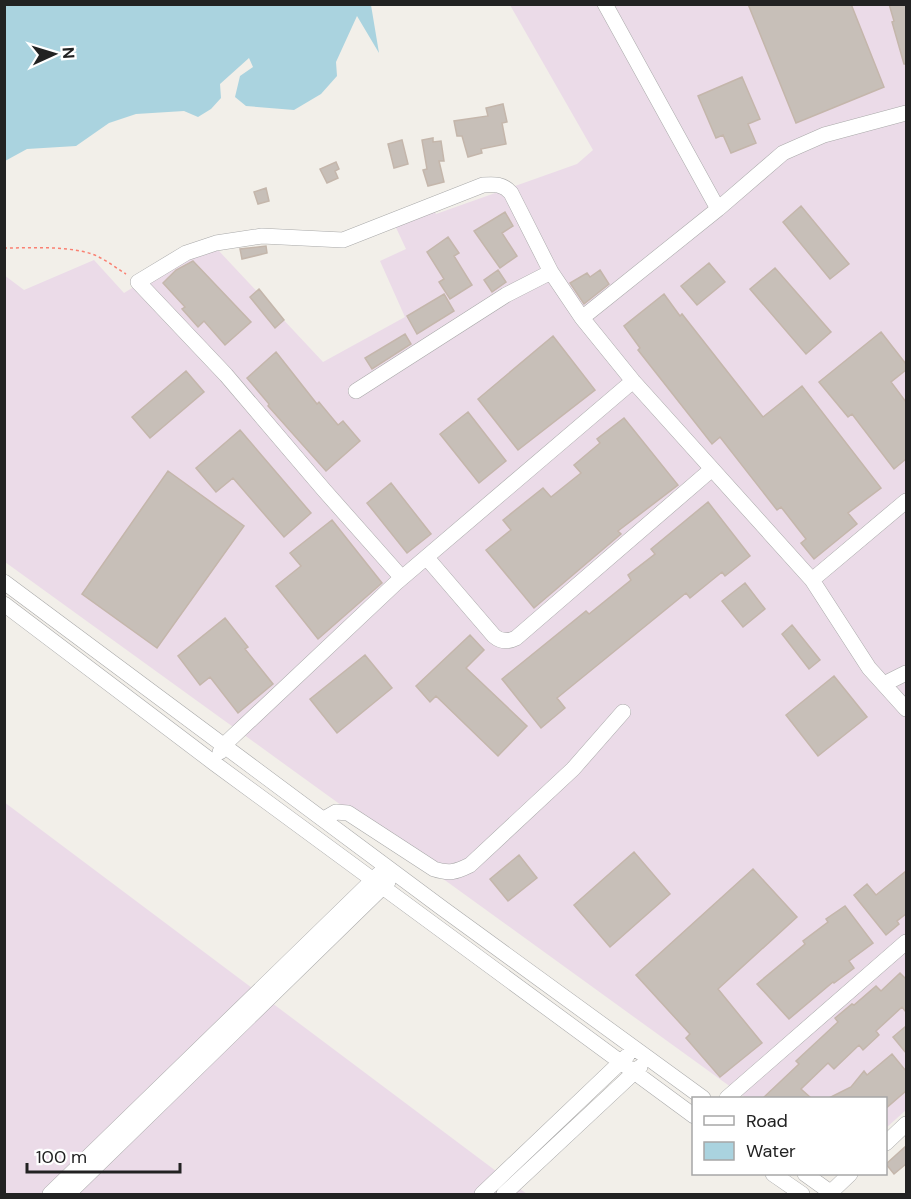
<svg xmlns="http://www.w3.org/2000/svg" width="911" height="1199" font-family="'DM Sans',sans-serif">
<rect width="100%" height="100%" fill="#f2efe9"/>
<!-- industrial -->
<path fill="#ebdbe8" d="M510 5H906V1110L886 1128V1098H746L5 562 4 275 24 290 94 260 124 293 195 249 219 251 323 362 405 317 380 261 406 249 392 219 429 203 436 214 577 164 593 150Z
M4 802 492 1168 527 1194H5Z"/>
<!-- water -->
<path fill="#aad3df" d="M5 4 371 5 379 53 357 16 336 62 337 76 321 94 294 110 246 106 235 97 240 76 253 67 249 58 220 84 221 98 211 109 198 117 184 111 136 114 109 123 76 146 27 149 5 161Z"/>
<!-- building -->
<path fill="#c7bfb8" stroke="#c4b6ab" stroke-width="1.5" d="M748 4H851L884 87 796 123Z
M889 4H906V64H904L892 22 894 21Z
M742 77 760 119 748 124 756 143 731 153 723 135 716 138 698 96Z
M503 104 507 122 502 123 506 144 481 149 482 153 468 157 462 136H457L454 121 488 116 486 108Z
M433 138V142L441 141 444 161H439L444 182 428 186 423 170 427 169 422 140Z
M402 140 408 164 394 168 388 144Z
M336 162 339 169 335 171 338 178 327 183 320 169Z
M266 188 269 201 258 204 254 192Z
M801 206 849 264 830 279 783 222Z
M505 212 513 226 502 233 517 256 500 268 474 231Z
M448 237 459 253 454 256 472 285 450 299 439 282 444 279 427 252Z
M266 246 267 253 242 259 240 249Z
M193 261 251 322 225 345 204 321 198 327 182 309 185 307 163 283 176 270Z
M709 263 725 282 697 305 681 286Z
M775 268 831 332 806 354 750 289Z
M498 270 506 282 492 292 484 280Z
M600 270 609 284 584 304 570 283 587 273 590 277Z
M259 289 284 320 275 328 250 297Z
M444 294 454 311 417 334 407 316Z
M664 294 680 316 682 314 763 417 802 386 881 488 848 513 857 524 814 559 801 543 806 539 781 507 777 510 720 437 712 444 638 350 640 348 624 326Z
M881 332 906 364V370L891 382 906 402V459L894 469 852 414 848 417 819 382Z
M405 334 411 344 372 369 365 358Z
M553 336 595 390 518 450 478 399Z
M276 352 317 404 319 402 338 425 343 421 360 441 326 471 268 406 269 404 247 378Z
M186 371 204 392 150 438 132 417Z
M468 412 506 461 479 483 440 434Z
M624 418 678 485 618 531 621 534 534 608 486 550 511 530 503 520 543 488 551 497 581 473 574 465 600 443 597 439Z
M240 430 311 513 284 537 233 478 216 492 196 468Z
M168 471 244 526 157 648 82 594Z
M391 483 431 534 407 553 367 503Z
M708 502 750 556 725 576 722 572 690 598 686 593 557 698 565 708 541 728 502 679 586 611 589 614 631 580 628 575 655 554 651 549Z
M332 520 382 583 318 639 276 586 301 566 290 553Z
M745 583 765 609 743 627 722 601Z
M225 618 248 647 245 649 273 684 238 713 210 677 200 685 178 656Z
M792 625 820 660 809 669 782 634Z
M470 635 484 650 466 668 527 726 498 756 436 696 430 702 416 686Z
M365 655 392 688 337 733 310 699Z
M834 676 867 717 818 756 786 715Z
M634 852 670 894 610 947 574 905Z
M519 855 537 878 508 901 490 879Z
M753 869 797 917 718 989 762 1043 720 1077 686 1038 690 1034 636 975Z
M906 871V914L897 921 899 924 886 935 854 895 867 884 876 895Z
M845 906 873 943 849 961 854 968 834 983 833 982 789 1019 757 984 805 944 803 941 828 922 826 919Z
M900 973 906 979V1012L902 1007 876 1031 879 1035 863 1050 859 1045 834 1069 828 1063 801 1089 811 1098H763L799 1064 796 1061 838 1022 835 1018 852 1004 854 1005 876 986 881 991Z
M906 1026V1053L893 1037Z
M892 1054 906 1071V1091L885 1109V1098H829L851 1087 864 1071 867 1075Z
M906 1146V1164L894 1174 886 1164Z"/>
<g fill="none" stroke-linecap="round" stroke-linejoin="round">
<defs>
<path id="minor" d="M605 4 718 209
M582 318 718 209 783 153 824 135 906 113
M356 391 506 295 551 272
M427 558 494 636C501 642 508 642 516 638L712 469
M402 578 324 490 226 375 138 282 186 253 216 243 262 236 343 240 483 185C495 184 503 184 511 193L551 272 582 318 633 381 812 580 869 668 906 709
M812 580 906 501
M4 582 442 908 703 1098
M4 604 214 763 694 1116
M884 684 906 673
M220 752 225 744 396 583 633 381
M324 819 336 812 348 813 434 869C449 874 456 872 470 865L573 769 623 712
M727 1098 906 942
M886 1143 906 1124
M773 1174 802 1194
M805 1174 833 1194
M50 1194 379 874
M68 1194 388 882
M482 1194 627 1056
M504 1194 640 1067
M829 1194 850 1174"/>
</defs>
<!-- minor casing -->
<use href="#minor" stroke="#a9a9a9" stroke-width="16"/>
<!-- path -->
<path stroke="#fa8072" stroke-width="1.5" stroke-dasharray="3 3" stroke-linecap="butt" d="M4 248C31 248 59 246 85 252 100 255 113 266 126 274"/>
<!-- minor -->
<use href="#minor" stroke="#fff" stroke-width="15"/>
</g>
<!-- border -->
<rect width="911" height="1199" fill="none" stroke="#222222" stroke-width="12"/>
<!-- legend -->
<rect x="692" y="1097" width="195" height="78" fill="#ffffff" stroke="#a7a7a7" stroke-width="1.5"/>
<rect x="704" y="1116" width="30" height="9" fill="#ffffff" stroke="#a7a7a7" stroke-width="1.5"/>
<text x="746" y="1127" font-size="18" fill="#222222">Road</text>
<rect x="704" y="1142" width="30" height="18" fill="#aad3df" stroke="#a7a7a7" stroke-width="1.5"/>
<text x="746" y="1157" font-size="18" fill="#222222">Water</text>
<!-- north arrow -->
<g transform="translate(54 54) rotate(86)" stroke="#ffffff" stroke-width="4.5" paint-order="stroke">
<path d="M0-4.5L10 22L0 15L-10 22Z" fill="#222222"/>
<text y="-9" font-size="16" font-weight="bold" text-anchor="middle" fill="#222222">N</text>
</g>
<!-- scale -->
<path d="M27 1163v9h153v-9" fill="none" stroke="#222222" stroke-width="3"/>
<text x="36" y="1163" font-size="18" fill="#222222" stroke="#ffffff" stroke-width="4.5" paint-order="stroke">100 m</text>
</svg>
